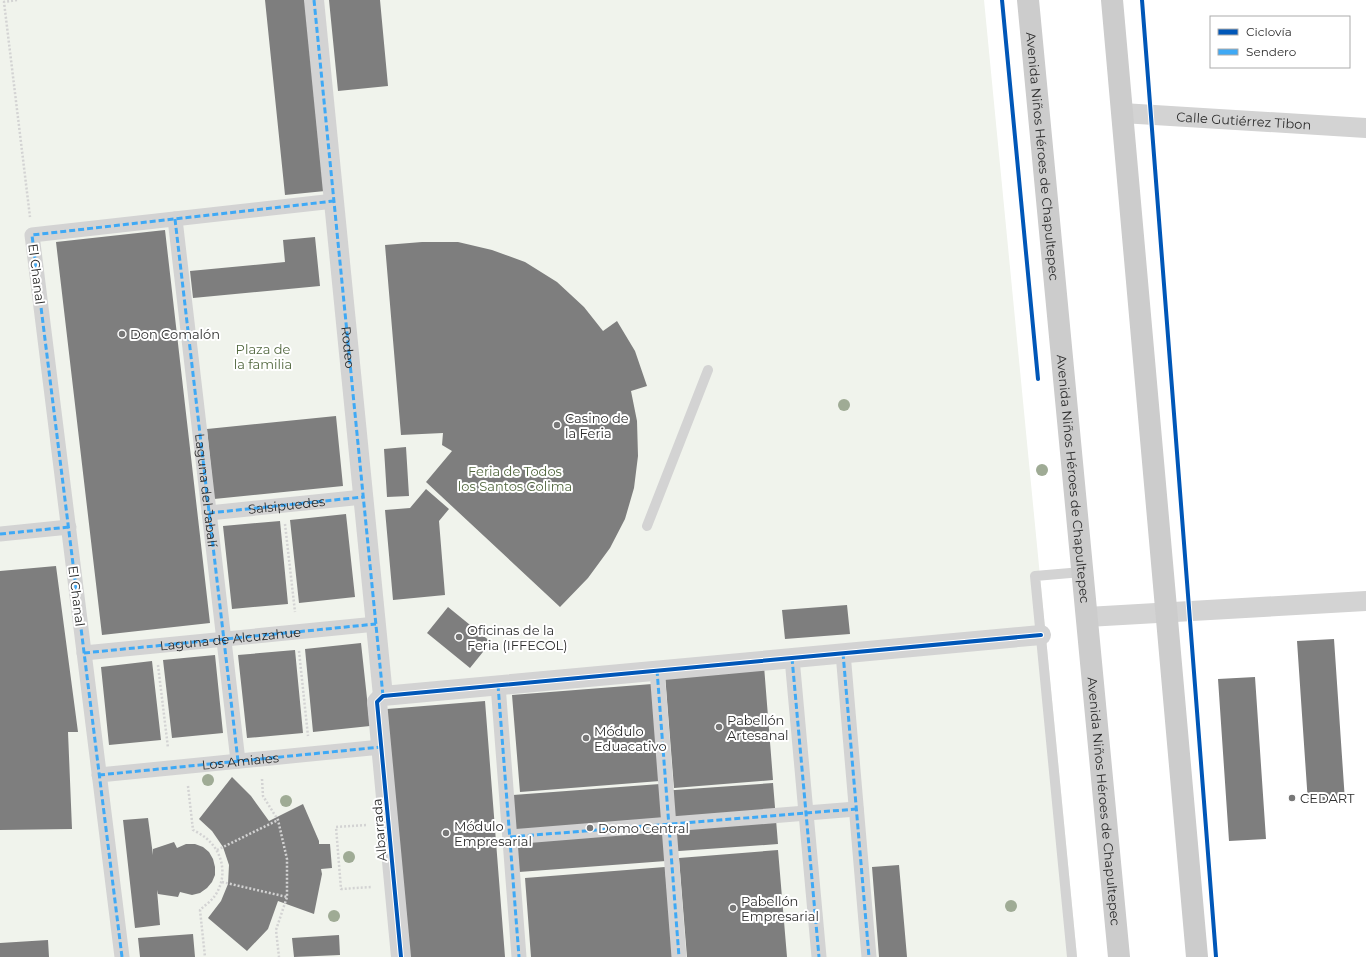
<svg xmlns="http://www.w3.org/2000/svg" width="1366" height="957" font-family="Montserrat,sans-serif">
<rect width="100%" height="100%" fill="#fff"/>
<!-- green -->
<path fill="#f0f3ec" d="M0 0H984L1077 957H0Z"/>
<!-- building -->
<path fill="#7e7e7e" d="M265 0H305L325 191 285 195Z
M329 0H380L388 86 338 91Z
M165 230 210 623 102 635 56 242Z
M315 237 320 286 193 298 190 271 285 262 283 240Z
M422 242H458L492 250 525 262 557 282 584 307 603 331 617 321 635 351 647 386 631 391 637 421 638 456 634 488 625 519 610 548 588 578 560 607 426 482 452 451 442 445 443 433 401 435 385 245Z
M336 416 343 486 214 499 207 429Z
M406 447 409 496 387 497 384 449Z
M426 489 449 509 439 521 445 595 393 600 385 510 410 508Z
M346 514 355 597 299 603 290 520Z
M280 521 288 604 232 609 223 526Z
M56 566 78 732H68L72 829 0 830V571Z
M847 605 850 634 785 639 782 610Z
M448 607 491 642 470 668 427 633Z
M1334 639 1345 801 1308 803 1297 641Z
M361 643 370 726 313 732 305 649Z
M295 650 303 733 247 738 238 655Z
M215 655 223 733 172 738 163 660Z
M152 661 161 740 109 745 101 667Z
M764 666 773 780 674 788 665 674Z
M1255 677 1266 839 1229 841 1218 679Z
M652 684 660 781 520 792 512 695Z
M485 701 505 957H407L387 709Z
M232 777 251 796 269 821 303 804 319 841V844H330L332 868 321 869 322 874 314 914 278 901 268 929 247 951 208 918 221 901 228 884 229 865 223 847 212 831 199 819Z
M773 783 778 844 665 852 666 861 519 872 513 795 660 784 661 791Z
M148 818 153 855V849L174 842 177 848 186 844H195L203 847 209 852 213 859 215 867V875L212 882 207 888 200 893 192 895 180 892 178 897 158 894 157 890 160 925 135 928 123 820Z
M778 850 787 957H687L679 858Z
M899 865 907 957H879L872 867Z
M665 867 673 957H531L525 878Z
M193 934 195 957H140L138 938Z
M339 935 340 955 294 957 292 938Z
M48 940 49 957H0V943Z"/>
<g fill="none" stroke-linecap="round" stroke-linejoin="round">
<!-- path -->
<path stroke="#d3d3d3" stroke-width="2.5" stroke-dasharray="2 2" stroke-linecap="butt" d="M17 0 4 2 30 217
M285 524 295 612
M299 651 308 736
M158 665 168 748
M262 779 263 796 278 820 287 859V897L276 930 279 957
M188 786 193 830C197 832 202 835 206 838 224 853 228 878 214 897 210 902 204 906 200 910L205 957
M366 825 336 827 341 889 372 887
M217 850 278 820
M222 882 287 897"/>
<!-- service -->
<path stroke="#d3d3d3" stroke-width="10" d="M647 526 708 370
M1072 957 1035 576 1082 572"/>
<!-- pedestrian -->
<g stroke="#d3d3d3" stroke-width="15">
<path d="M175 219 238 761"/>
<path id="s1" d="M209 513 363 497"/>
<path d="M0 534 69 527"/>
<path d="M84 653 376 624"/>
<path d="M843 653 869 957"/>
<path d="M792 658 819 957"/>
<path d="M657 670 679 957"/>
<path d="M498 685 519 957"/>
<path d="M99 775 381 747"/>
<path d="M510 837 856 809"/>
<path d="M122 957 32 235 334 201"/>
</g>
<!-- minor -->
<g stroke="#d3d3d3" stroke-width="20">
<path id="s2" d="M314 0 383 696"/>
<path id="s3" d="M1122 113 1366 128"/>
<path d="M1087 617 1366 601"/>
<path d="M401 957 377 702 383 696 1041 635"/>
</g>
<!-- secondary -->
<g stroke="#ccc" stroke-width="22">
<path id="s4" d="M1028 0 1119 957"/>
<path d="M1112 0 1197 957"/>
</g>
<!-- quiet -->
<g stroke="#3fa9f5" stroke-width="3" stroke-dasharray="6 3" stroke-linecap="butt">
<path d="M314 0 383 696"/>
<path id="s5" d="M175 219 238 761"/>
<path d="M209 513 363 497"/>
<path d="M0 534 69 527"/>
<path id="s6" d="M84 653 376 624"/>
<path d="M843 653 869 957"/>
<path d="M792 658 819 957"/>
<path d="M657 670 679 957"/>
<path d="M498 685 519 957"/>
<path id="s7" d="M99 775 381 747"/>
<path d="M510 837 856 809"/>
<path d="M122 957 32 235 334 201"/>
</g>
<defs>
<path id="cycleway" d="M1002 0 1038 379
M1142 0 1216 957
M401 957 377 702 383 696 1041 635"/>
</defs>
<!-- cycleway casing -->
<use href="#cycleway" stroke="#fff" stroke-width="6"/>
<!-- cycleway -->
<use href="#cycleway" stroke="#0057b8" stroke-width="4"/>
</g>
<!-- trees -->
<g fill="#9fab95">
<circle cx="844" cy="405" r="6"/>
<circle cx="1042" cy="470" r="6"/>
<circle cx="208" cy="780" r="6"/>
<circle cx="286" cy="801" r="6"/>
<circle cx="349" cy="857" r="6"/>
<circle cx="1011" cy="906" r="6"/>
<circle cx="334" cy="916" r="6"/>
</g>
<!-- markers -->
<g fill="#777" stroke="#fff" stroke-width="1.5">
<circle cx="122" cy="334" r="4"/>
<circle cx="557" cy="425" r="4"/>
<circle cx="459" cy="637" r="4"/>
<circle cx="719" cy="727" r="4"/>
<circle cx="586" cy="738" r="4"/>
<circle cx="1292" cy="798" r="4"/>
<circle cx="590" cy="828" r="4"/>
<circle cx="446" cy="833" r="4"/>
<circle cx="733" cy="908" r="4"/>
</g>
<g text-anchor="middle" stroke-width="4" stroke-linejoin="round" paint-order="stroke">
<!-- street labels -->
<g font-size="13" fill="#2e2e2e" stroke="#fff">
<text dy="5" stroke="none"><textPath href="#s3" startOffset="122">Calle Gutiérrez Tibon</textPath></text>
<text dy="5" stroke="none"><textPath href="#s4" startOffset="157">Avenida Niños Héroes de Chapultepec</textPath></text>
<text transform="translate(37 274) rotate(83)" y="5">El Chanal</text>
<text dy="5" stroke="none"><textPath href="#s2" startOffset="349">Rodeo</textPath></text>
<text dy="5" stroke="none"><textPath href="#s4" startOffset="481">Avenida Niños Héroes de Chapultepec</textPath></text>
<text dy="5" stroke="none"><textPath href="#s5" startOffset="273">Laguna del Jabalí</textPath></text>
<text dy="5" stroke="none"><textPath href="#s1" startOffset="78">Salsipuedes</textPath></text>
<text transform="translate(77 596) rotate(83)" y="5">El Chanal</text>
<text dy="5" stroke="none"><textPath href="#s6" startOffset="147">Laguna de Alcuzahue</textPath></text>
<text dy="5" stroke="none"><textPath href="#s7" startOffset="142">Los Amiales</textPath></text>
<text dy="5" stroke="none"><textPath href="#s4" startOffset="805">Avenida Niños Héroes de Chapultepec</textPath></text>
<text transform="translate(379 830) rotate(-95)" y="5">Albarrada</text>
</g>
<!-- poi labels -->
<g font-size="13" fill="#2e2e2e" stroke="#fff" text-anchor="start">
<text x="130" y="339">Don Comalón</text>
<text x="565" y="423">Casino de<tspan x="565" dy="15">la Feria</tspan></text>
<text x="467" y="635">Oficinas de la<tspan x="467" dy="15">Feria (IFFECOL)</tspan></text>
<text x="727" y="725">Pabellón<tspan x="727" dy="15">Artesanal</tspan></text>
<text x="594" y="736">Módulo<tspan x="594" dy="15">Eduacativo</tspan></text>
<text x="1300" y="803">CEDART</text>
<text x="454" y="831">Módulo<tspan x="454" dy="15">Empresarial</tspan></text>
<text x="598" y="833">Domo Central</text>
<text x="741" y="906">Pabellón<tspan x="741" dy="15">Empresarial</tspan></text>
</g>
<!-- park labels -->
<g font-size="13" fill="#51673e" stroke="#fff">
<text x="263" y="354">Plaza de<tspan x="263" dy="15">la familia</tspan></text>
<text x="515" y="476">Feria de Todos<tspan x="515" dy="15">los Santos Colima</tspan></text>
</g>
</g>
<!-- legend -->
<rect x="1210" y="16" width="140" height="52" fill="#ffffff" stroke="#ababab"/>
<rect x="1218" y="29" width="20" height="6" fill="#0057b8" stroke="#ababab"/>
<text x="1246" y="36" font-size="12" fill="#2e2e2e">Ciclovía</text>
<rect x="1218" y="49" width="20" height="6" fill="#3fa9f5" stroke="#ababab"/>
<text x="1246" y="56" font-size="12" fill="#2e2e2e">Sendero</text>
</svg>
